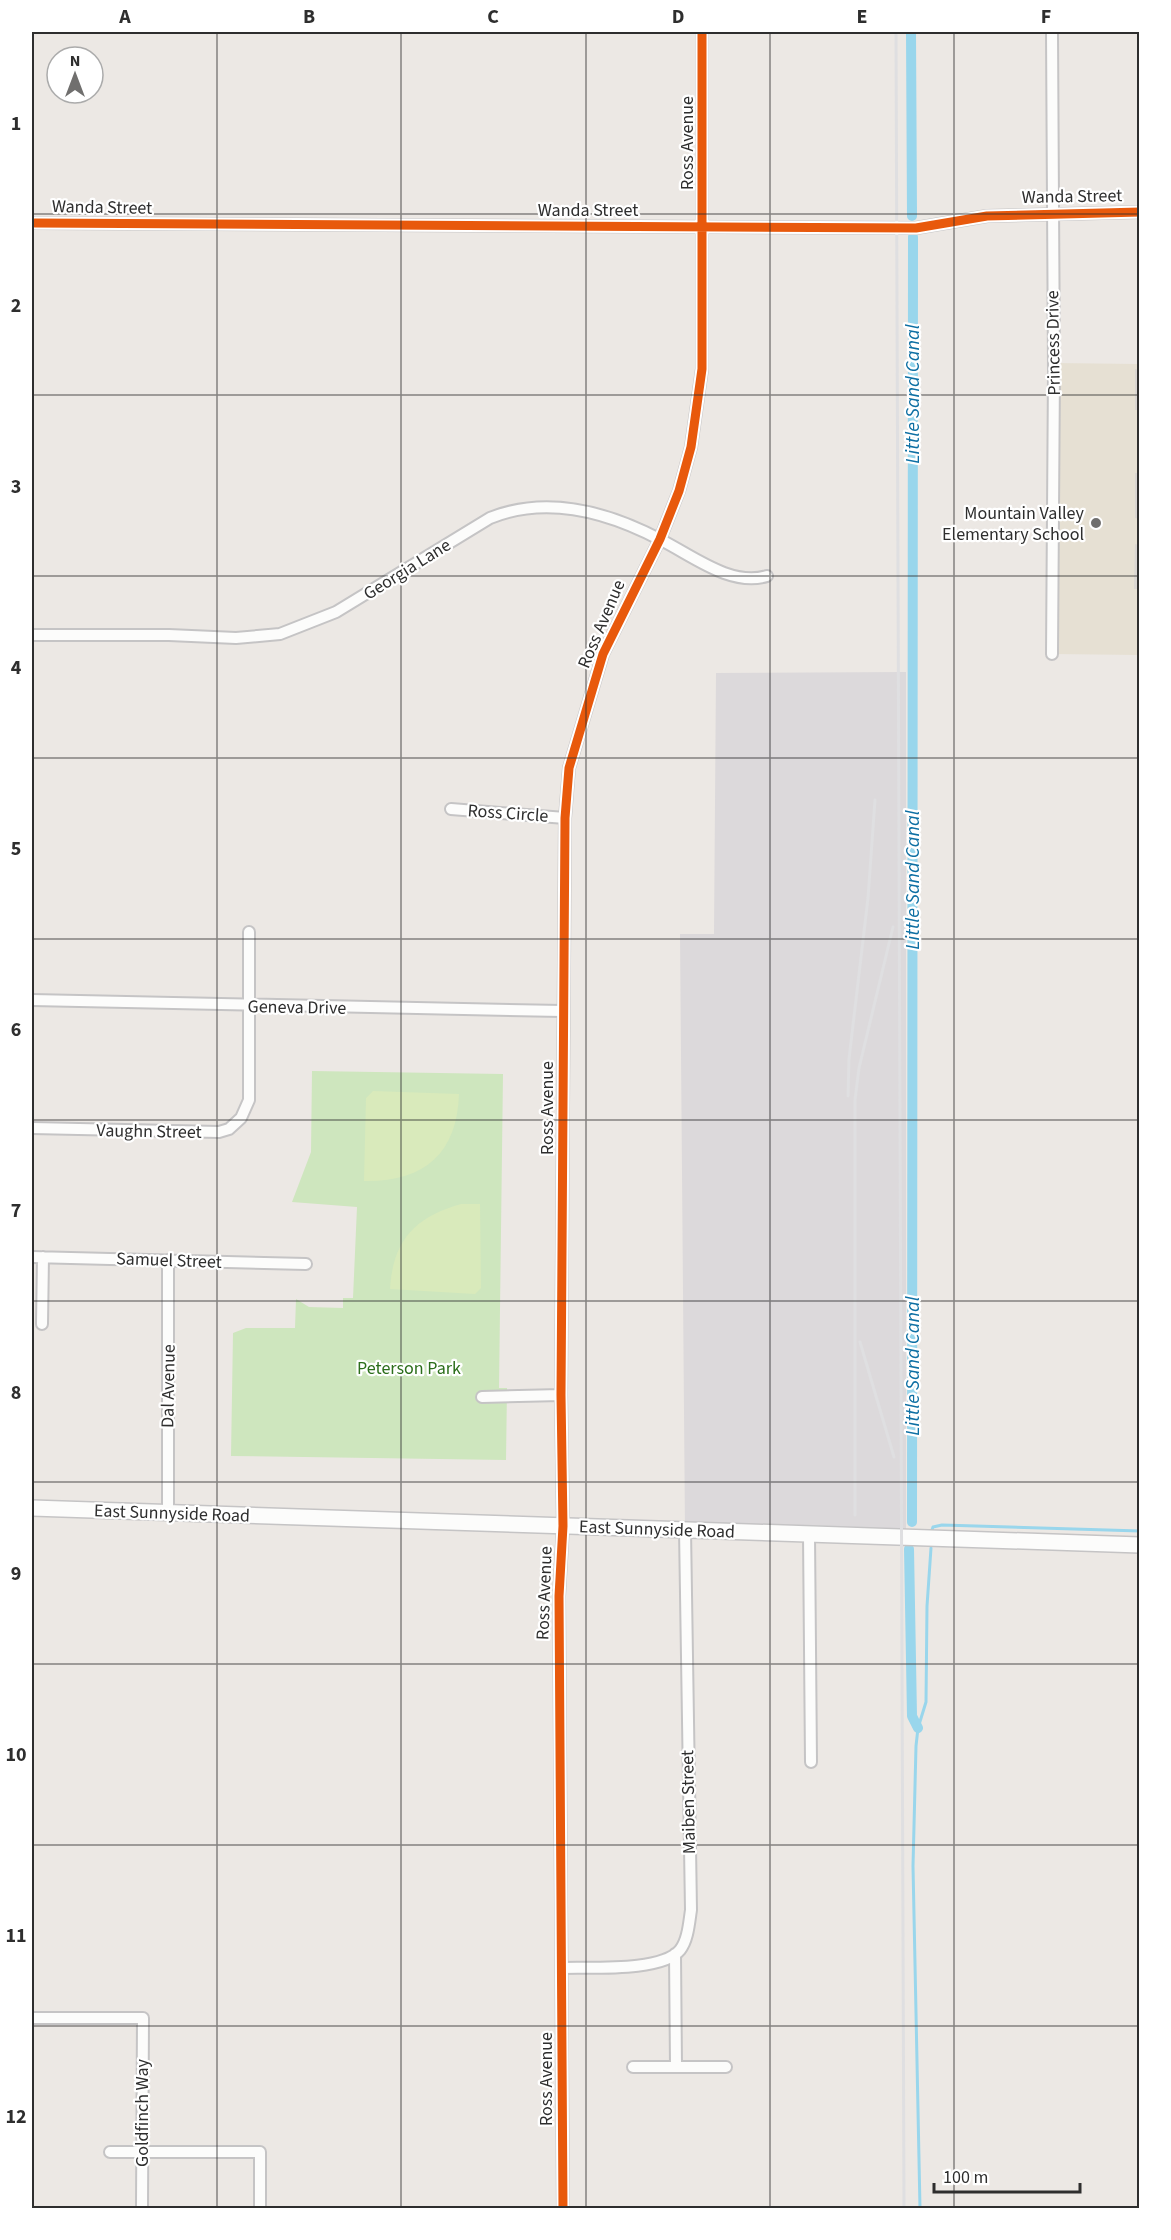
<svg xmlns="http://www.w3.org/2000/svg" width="1171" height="2240" font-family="'Source Sans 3',sans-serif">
<rect width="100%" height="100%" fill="#ece8e4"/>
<!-- industrial -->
<path fill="#dcd9db" d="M906 672V1538L685 1530 680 934H714L716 673Z"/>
<!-- education -->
<path fill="#e6e0d3" d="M1054 363 1139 364V655L1052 654Z"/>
<!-- green -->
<path fill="#cee6be" d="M312 1071 503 1074 499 1388H507L506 1460 231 1456 233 1333 246 1328H295L296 1299 309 1307 343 1308V1298H353L357 1207 292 1202 311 1152Z"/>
<!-- pitch -->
<path fill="#d9eabb" d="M373 1091 459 1094C457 1154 424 1182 364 1181L366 1098Z
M461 1204H480L481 1288 475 1294 390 1289C393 1240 415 1217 461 1204Z"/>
<!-- plaza -->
<path fill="#dad6d2" d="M1135 369 1139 370V410H1135Z
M1135 473H1139V519L1135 518Z
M1135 544 1139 545V589H1134Z"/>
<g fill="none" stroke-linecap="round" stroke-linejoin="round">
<!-- stream -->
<path stroke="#99d6ec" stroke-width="3" d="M932 1530 933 1527 942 1525 1140 1531
M920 2208 913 1866 916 1746 918 1728 926 1702 927 1606 931 1548"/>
<!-- canal -->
<path stroke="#99d6ec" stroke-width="10" d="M911 32 912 216
M912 1522 913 237
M909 1549 912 1716 918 1728"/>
<defs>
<path id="minor" d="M35 223 916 228 987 216 1140 212
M32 635H169L236 638 280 634 336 612 490 518C547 495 608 512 661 540 693 556 731 587 767 576
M1052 654 1054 371 1052 32
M451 809 565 818
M32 1000 562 1011
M32 1128 219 1132 229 1129 241 1118 249 1100V932
M32 1257 306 1264
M42 1324 43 1257
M482 1397 561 1395
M168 1512V1260
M809 1535 811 1762
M675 1954 676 2066
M563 1968C590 1967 662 1972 680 1950 688 1940 689 1923 691 1910L685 1530
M32 2018H143L142 2208
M633 2067H726
M110 2152H260V2208
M563 2208 559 1596 563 1526 561 1395 565 818 569 768 603 654 660 539 679 491 691 447 702 369V32"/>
<path id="secondary" d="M32 1508 1140 1545"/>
</defs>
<!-- minor casing -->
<use href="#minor" stroke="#c5c4c5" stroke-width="14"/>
<!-- secondary casing -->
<use href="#secondary" stroke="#c5c4c5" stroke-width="18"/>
<!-- minor -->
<use href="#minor" stroke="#fcfcfb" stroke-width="10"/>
<!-- secondary -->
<use href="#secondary" stroke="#fcfcfb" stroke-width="15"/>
<!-- rail -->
<path stroke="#dfdfe1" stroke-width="3" d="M896 32 904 2208
M848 1096 849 1059 868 898 875 800
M860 1342 894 1457
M855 1515V1100L859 1068 893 927"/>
<defs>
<path id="cycleway" d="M35 223 916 228 987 216 1140 212
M563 2208 559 1596 563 1526 561 1395 565 818 569 768 603 654 660 539 679 491 691 447 702 369V32"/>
</defs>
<!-- cycleway casing -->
<use href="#cycleway" stroke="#fff" stroke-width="13"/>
<!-- cycleway -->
<use href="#cycleway" stroke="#e8590c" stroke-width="9"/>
</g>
<!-- grid -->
<path fill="none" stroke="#2e2e2e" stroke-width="1.5" stroke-opacity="0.55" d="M217 32V2208M401 32V2208M586 32V2208M770 32V2208M954 32V2208M32 214H1140M32 395H1140M32 576H1140M32 758H1140M32 939H1140M32 1120H1140M32 1301H1140M32 1482H1140M32 1664H1140M32 1845H1140M32 2026H1140"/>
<!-- markers -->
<circle fill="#706f6e" stroke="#fff" stroke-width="2" cx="1096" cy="523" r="6"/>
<g text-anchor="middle" stroke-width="4.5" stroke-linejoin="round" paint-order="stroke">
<!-- street labels -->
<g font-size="18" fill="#2e2e2e" stroke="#fff">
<text transform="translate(687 143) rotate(-90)" y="6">Ross Avenue</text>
<text transform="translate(1072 196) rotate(-1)" y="6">Wanda Street</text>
<text transform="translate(102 207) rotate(1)" y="6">Wanda Street</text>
<text x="588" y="216">Wanda Street</text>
<text transform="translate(1053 343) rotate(-91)" y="6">Princess Drive</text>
<text transform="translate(407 569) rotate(-32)" y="6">Georgia Lane</text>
<text transform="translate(601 624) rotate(-67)" y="6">Ross Avenue</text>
<text transform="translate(508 813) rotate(4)" y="6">Ross Circle</text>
<text transform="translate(297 1007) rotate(1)" y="6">Geneva Drive</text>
<text transform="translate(547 1108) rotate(-90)" y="6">Ross Avenue</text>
<text transform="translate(149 1131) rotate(1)" y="6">Vaughn Street</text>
<text transform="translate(169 1260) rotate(2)" y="6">Samuel Street</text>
<text transform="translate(168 1386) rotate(-89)" y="6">Dal Avenue</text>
<text transform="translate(172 1513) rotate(2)" y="6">East Sunnyside Road</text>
<text transform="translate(657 1529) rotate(2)" y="6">East Sunnyside Road</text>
<text transform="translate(544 1593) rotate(-88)" y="6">Ross Avenue</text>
<text transform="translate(688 1802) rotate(-91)" y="6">Maiben Street</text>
<text transform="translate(546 2079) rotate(-90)" y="6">Ross Avenue</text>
<text transform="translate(142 2113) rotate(-90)" y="6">Goldfinch Way</text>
</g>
<!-- poi labels -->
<g font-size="18" fill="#2e2e2e" stroke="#fff" text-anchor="end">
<text x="1084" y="519">Mountain Valley<tspan x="1084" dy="21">Elementary School</tspan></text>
</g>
<!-- park labels -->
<g font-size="18" fill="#2c6e1b" stroke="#fff">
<text x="409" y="1374">Peterson Park</text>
</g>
<!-- water labels -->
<g font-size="20" font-style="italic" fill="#0d6fa3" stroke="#fff">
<text transform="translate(912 394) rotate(-90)" y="7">Little Sand Canal</text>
<text transform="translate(912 880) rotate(-90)" y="7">Little Sand Canal</text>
<text transform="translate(912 1366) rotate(-90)" y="7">Little Sand Canal</text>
</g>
</g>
<!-- border -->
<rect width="1171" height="2240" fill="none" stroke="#ffffff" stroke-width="66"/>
<!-- north arrow -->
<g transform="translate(75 75)"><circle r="28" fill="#ffffff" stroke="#ababab" stroke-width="1.5"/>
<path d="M0-4.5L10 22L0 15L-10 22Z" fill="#706f6e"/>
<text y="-9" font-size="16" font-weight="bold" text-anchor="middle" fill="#2e2e2e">N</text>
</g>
<!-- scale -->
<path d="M934 2183v9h146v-9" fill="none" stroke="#2e2e2e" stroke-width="3"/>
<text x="943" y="2183" font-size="18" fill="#2e2e2e" stroke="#ffffff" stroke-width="4.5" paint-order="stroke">100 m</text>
<rect x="33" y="33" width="1105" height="2174" fill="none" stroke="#2e2e2e" stroke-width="2"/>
<g font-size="20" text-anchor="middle" font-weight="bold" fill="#2e2e2e">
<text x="125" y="23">A</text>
<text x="309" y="23">B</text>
<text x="493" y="23">C</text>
<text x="678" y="23">D</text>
<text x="862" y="23">E</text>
<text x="1046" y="23">F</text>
<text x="16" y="130">1</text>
<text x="16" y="312">2</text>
<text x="16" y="493">3</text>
<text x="16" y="674">4</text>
<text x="16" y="855">5</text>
<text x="16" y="1036">6</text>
<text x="16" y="1217">7</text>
<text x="16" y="1399">8</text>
<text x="16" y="1580">9</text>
<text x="16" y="1761">10</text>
<text x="16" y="1942">11</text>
<text x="16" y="2123">12</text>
</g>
</svg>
